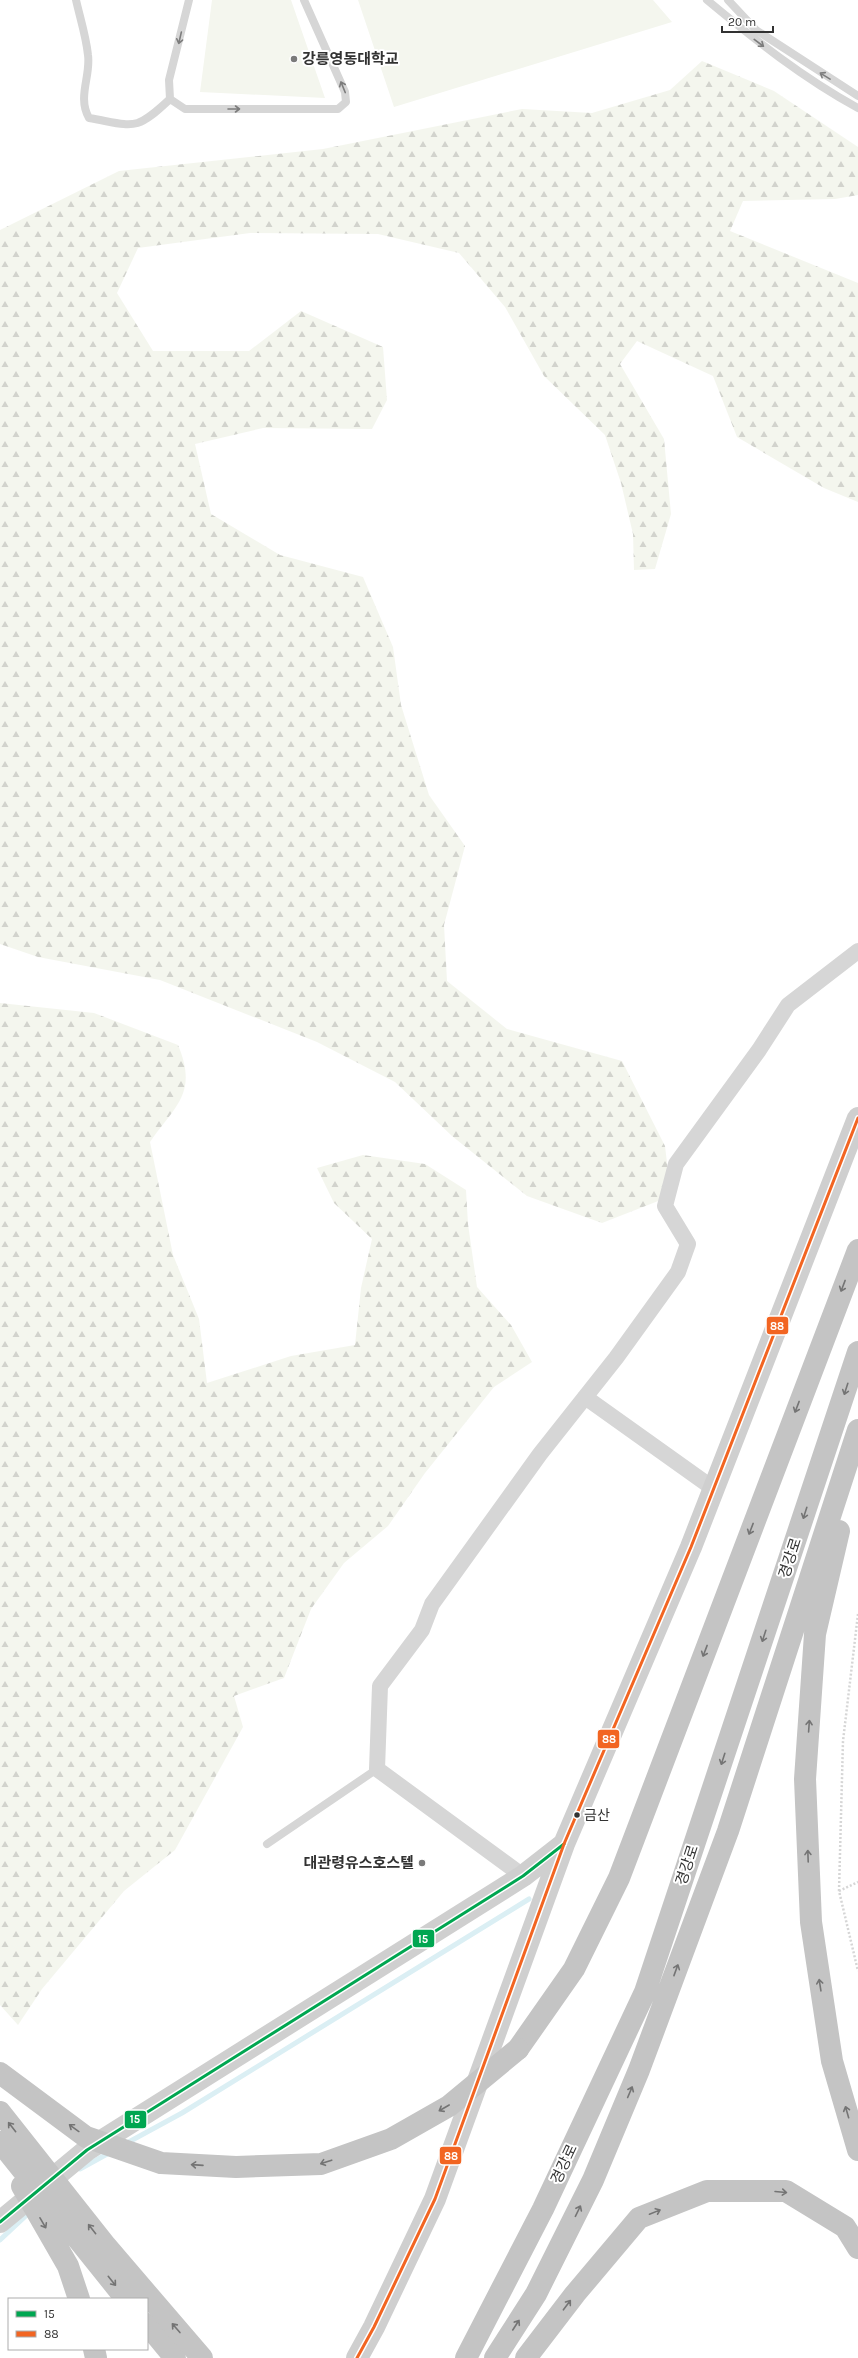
<svg xmlns="http://www.w3.org/2000/svg" width="858" height="2358" font-family="Karla,'Noto Sans KR',sans-serif">
<defs>
<pattern id="forest-firs" width="22" height="20" patternUnits="userSpaceOnUse"><rect width="22" height="20" fill="#f4f6ee"/><path d="M5 1l3.5 6h-7zM16 11l3.5 6h-7z" fill="#d2d3cd"/></pattern>
</defs>
<rect width="100%" height="100%" fill="#fff"/>
<!-- grass -->
<path fill="#f4f6ee" d="M212 0H291L325 98 200 92Z
M358 0H653L672 22 394 107Z"/>
<!-- forest -->
<path fill="url(#forest-firs)" d="M702 61 774 91 858 147V195L835 199 743 201 730 231 858 283V502L824 488 737 437 713 376 637 341 620 364 664 439 671 514 655 569 634 570 633 534 621 483 605 435 544 376 505 307 459 253 378 234 250 233 138 248 117 293 153 351H249L301 311 383 347 387 400 372 429 263 428 195 444 211 514 280 555 363 577 393 647 401 705 429 795 465 846 444 925 447 981 507 1029 622 1061 665 1146 671 1196 602 1223 527 1196 452 1136 395 1082 317 1042 160 980 38 957 0 944V230L119 171 323 149 522 109 592 113 670 90Z
M0 1003 94 1013 178 1045C198 1093 176 1105 150 1142L173 1255 199 1319 207 1383 291 1356 355 1345 361 1288 372 1239 334 1203 317 1168 363 1155 425 1164 466 1190 468 1224 477 1287 511 1325 532 1362 494 1387 425 1473 388 1526 344 1563 311 1609 284 1678 234 1696 243 1727 175 1850 124 1891 42 1989 18 2025 0 2005Z"/>
<g fill="none" stroke-linecap="round" stroke-linejoin="round">
<!-- stream -->
<path stroke="#dbeff4" stroke-width="5" d="M125 2144 182 2113 529 1899
M80 2169 109 2153
M0 2240 30 2212"/>
<!-- path -->
<path stroke="#d6d6d6" stroke-width="2.5" stroke-dasharray="2 2" stroke-linecap="butt" d="M858 1614 843 1741 839 1891 858 1971
M839 1891 858 1882"/>
<!-- lane -->
<path stroke="#d6d6d6" stroke-width="8" d="M76 0C80 18 86 36 88 55 91 76 77 97 89 118 135 126 135 132 170 99
M189 0 169 80 170 99 185 109H338L346 102 345 92 304 0
M707 0C755 40 803 78 858 108
M728 0 756 30 858 96
M267 1844 377 1769"/>
<!-- street -->
<path stroke="#d6d6d6" stroke-width="16" d="M585 1397 714 1489
M523 1876 377 1769 380 1686 422 1630 432 1604 540 1454 616 1358 678 1272 688 1244 665 1206 676 1164 759 1050 788 1005 858 951"/>
<!-- secondary -->
<path stroke="#cfcfcf" stroke-width="22" d="M0 2222 87 2150 523 1876 564 1844
M357 2358 374 2327 435 2199 564 1844 691 1547 858 1118"/>
<!-- highway -->
<path stroke="#c4c4c4" stroke-width="22" d="M839 1531 815 1634 805 1779 811 1922 832 2061 858 2150
M518 2049 574 1969 619 1878 858 1250
M147 2324 175 2358
M94 2349 96 2358
M466 2358 543 2209 645 1992 858 1352
M495 2358 536 2294 593 2180 639 2070 728 1831 858 1430
M526 2358 575 2294 639 2218 707 2191H786L845 2227 858 2248"/>
<!-- highway-bridge -->
<path stroke="#c4c4c4" stroke-width="22" d="M0 2073 86 2137 161 2163 236 2167 321 2164 391 2139 449 2106 518 2049
M0 2112 106 2246 202 2358
M0 2142 126 2299
M22 2186 68 2266 79 2299"/>
<defs>
<path id="bus-1" d="M0 2222 87 2150 523 1876 564 1844"/>
<path id="bus-2" d="M357 2358 374 2327 435 2199 564 1844 691 1547 858 1118"/>
</defs>
<!-- bus-1 casing -->
<use href="#bus-1" stroke="#fff" stroke-width="6"/>
<!-- bus-2 casing -->
<use href="#bus-2" stroke="#fff" stroke-width="6"/>
<!-- bus-1 -->
<use href="#bus-1" stroke="#00a651" stroke-width="3"/>
<!-- bus-2 -->
<use href="#bus-2" stroke="#f26522" stroke-width="3"/>
</g>
<!-- one-way arrows -->
<defs><path id="oneway-shaft" d="M-6 0H5M1.5-3L5.5 0L1.5 3" fill="none" stroke-width="1.6" stroke-linecap="round" stroke-linejoin="round"/></defs>
<g stroke="#7c7c7c">
<use href="#oneway-shaft" transform="translate(180 38) rotate(103)"/>
<use href="#oneway-shaft" transform="translate(759 43) rotate(37)"/>
<use href="#oneway-shaft" transform="translate(825 76) rotate(-148)"/>
<use href="#oneway-shaft" transform="translate(343 87) rotate(-112)"/>
<use href="#oneway-shaft" transform="translate(234 109)"/>
</g>
<g stroke="#747474">
<use href="#oneway-shaft" transform="translate(843 1286) rotate(111)"/>
<use href="#oneway-shaft" transform="translate(846 1389) rotate(108)"/>
<use href="#oneway-shaft" transform="translate(797 1407) rotate(111)"/>
<use href="#oneway-shaft" transform="translate(805 1513) rotate(108)"/>
<use href="#oneway-shaft" transform="translate(751 1529) rotate(111)"/>
<use href="#oneway-shaft" transform="translate(764 1636) rotate(108)"/>
<use href="#oneway-shaft" transform="translate(705 1651) rotate(111)"/>
<use href="#oneway-shaft" transform="translate(809 1726) rotate(-86)"/>
<use href="#oneway-shaft" transform="translate(723 1759) rotate(108)"/>
<use href="#oneway-shaft" transform="translate(808 1856) rotate(-92)"/>
<use href="#oneway-shaft" transform="translate(676 1970) rotate(-70)"/>
<use href="#oneway-shaft" transform="translate(820 1985) rotate(-99)"/>
<use href="#oneway-shaft" transform="translate(630 2092) rotate(-67)"/>
<use href="#oneway-shaft" transform="translate(444 2108) rotate(150)"/>
<use href="#oneway-shaft" transform="translate(847 2112) rotate(-106)"/>
<use href="#oneway-shaft" transform="translate(12 2127) rotate(-128)"/>
<use href="#oneway-shaft" transform="translate(74 2128) rotate(-144)"/>
<use href="#oneway-shaft" transform="translate(326 2162) rotate(162)"/>
<use href="#oneway-shaft" transform="translate(197 2165) rotate(-176)"/>
<use href="#oneway-shaft" transform="translate(781 2192) rotate(5)"/>
<use href="#oneway-shaft" transform="translate(578 2211) rotate(-64)"/>
<use href="#oneway-shaft" transform="translate(655 2212) rotate(-22)"/>
<use href="#oneway-shaft" transform="translate(43 2223) rotate(60)"/>
<use href="#oneway-shaft" transform="translate(92 2229) rotate(-128)"/>
<use href="#oneway-shaft" transform="translate(112 2281) rotate(51)"/>
<use href="#oneway-shaft" transform="translate(567 2305) rotate(-53)"/>
<use href="#oneway-shaft" transform="translate(516 2325) rotate(-57)"/>
<use href="#oneway-shaft" transform="translate(176 2328) rotate(-131)"/>
</g>
<!-- markers -->
<g fill="#7a7a7a" stroke="#fff" stroke-width="1.5">
<circle cx="294" cy="59" r="4"/>
<circle cx="422" cy="1863" r="4"/>
</g>
<circle fill="#323232" stroke="#fff" stroke-width="1.5" cx="577" cy="1815" r="3.5"/>
<g text-anchor="middle" stroke-width="4" stroke-linejoin="round" paint-order="stroke">
<!-- bus labels -->
<g font-size="14" fill="#323232" stroke="#fff" text-anchor="start">
<text x="584" y="1820">금산</text>
</g>
<!-- poi labels -->
<g font-size="15" font-weight="bold" fill="#323232" stroke="#fff" text-anchor="start">
<text x="302" y="64">강릉영동대학교</text>
<text x="414" y="1868" text-anchor="end">대관령유스호스텔</text>
</g>
<!-- street labels -->
<g font-size="15" fill="#323232" stroke="#fff">
<text transform="translate(790 1558) rotate(-72)" y="5">경강로</text>
<text transform="translate(687 1865) rotate(-72)" y="5">경강로</text>
<text transform="translate(564 2164) rotate(-65)" y="5">경강로</text>
</g>
</g>
<g stroke="#fff" stroke-width="1.5">
<rect x="766" y="1316" width="23" height="19" rx="4" fill="#f26522"/>
<rect x="597" y="1729" width="23" height="20" rx="4" fill="#f26522"/>
<rect x="412" y="1929" width="23" height="19" rx="4" fill="#00a651"/>
<rect x="124" y="2110" width="23" height="19" rx="4" fill="#00a651"/>
<rect x="439" y="2146" width="23" height="19" rx="4" fill="#f26522"/>
</g>
<g font-size="11" text-anchor="middle" font-weight="bold" fill="#fff">
<text x="777" y="1330">88</text>
<text x="609" y="1743">88</text>
<text x="423" y="1943">15</text>
<text x="135" y="2123">15</text>
<text x="451" y="2160">88</text>
</g>
<!-- legend -->
<rect x="8" y="2298" width="140" height="52" fill="#ffffff" stroke="#adadad"/>
<rect x="16" y="2311" width="20" height="6" fill="#00a651" stroke="#adadad"/>
<text x="44" y="2318" font-size="12" fill="#323232">15</text>
<rect x="16" y="2331" width="20" height="6" fill="#f26522" stroke="#adadad"/>
<text x="44" y="2338" font-size="12" fill="#323232">88</text>
<!-- scale -->
<path d="M722 26v6h51v-6" fill="none" stroke="#323232" stroke-width="2"/>
<text x="728" y="26" font-size="12" fill="#323232" stroke="#ffffff" stroke-width="3" paint-order="stroke">20 m</text>
</svg>
